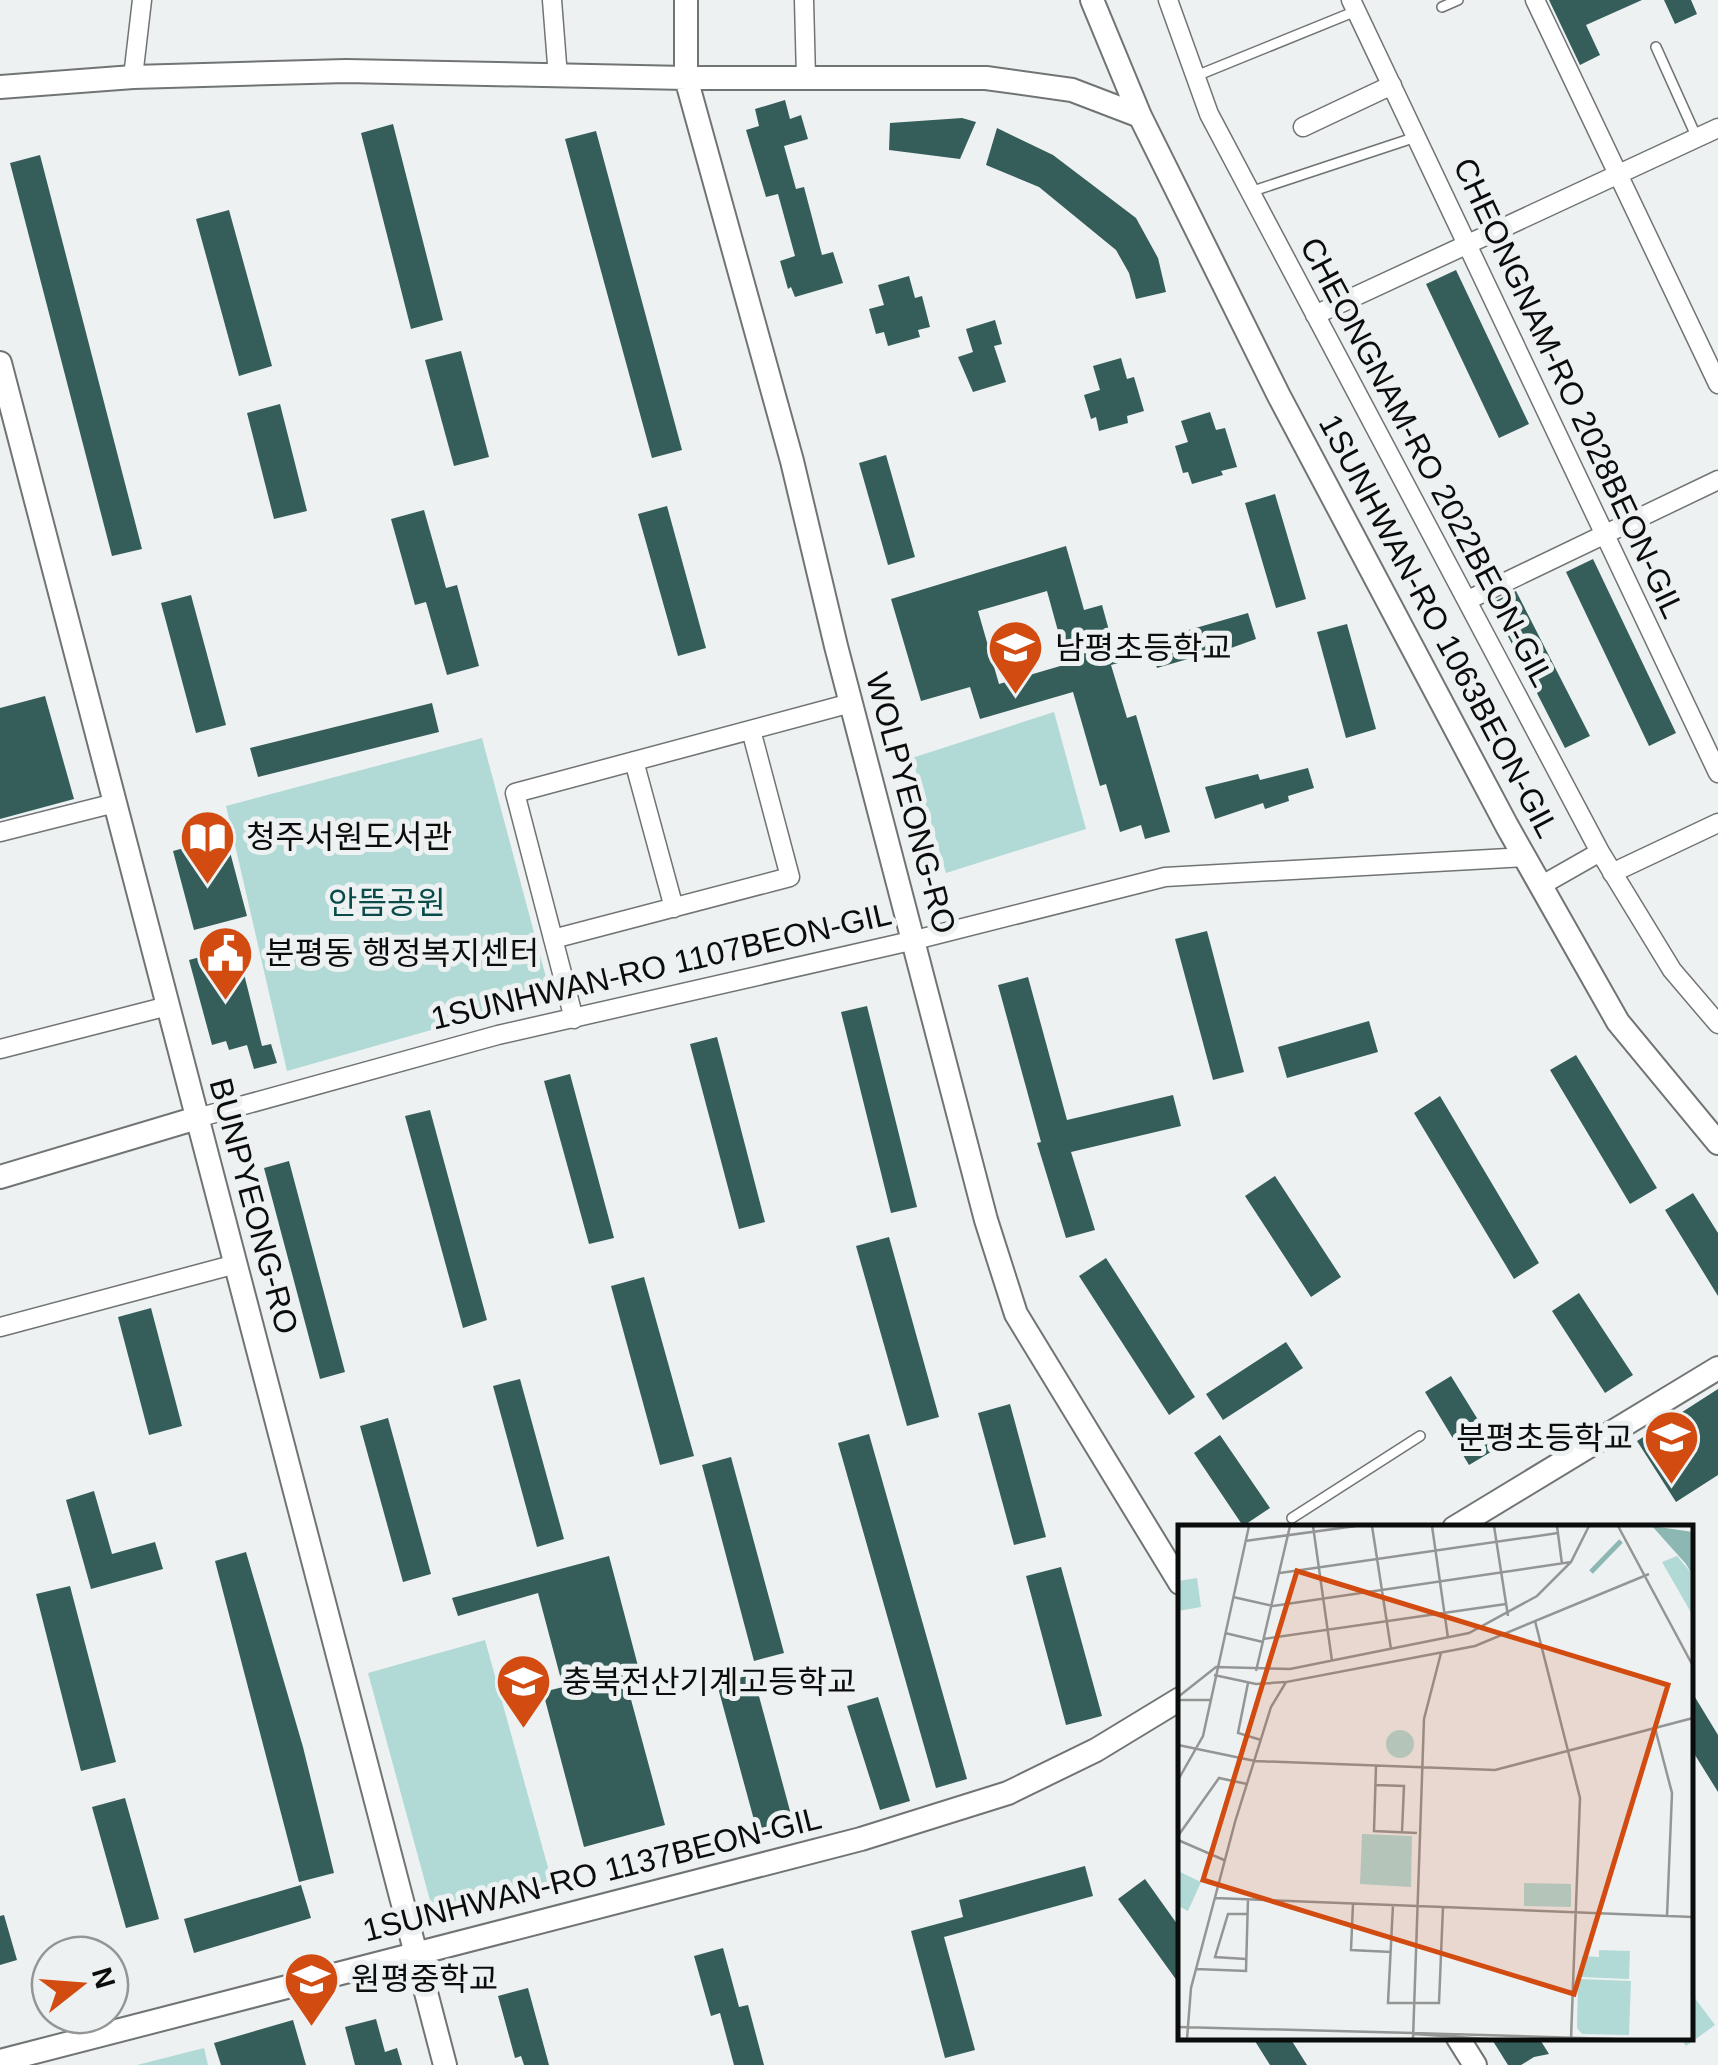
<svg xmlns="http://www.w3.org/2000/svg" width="1718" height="2065" font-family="Helvetica,'Noto Sans KR',sans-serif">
<rect width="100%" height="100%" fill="#edf1f1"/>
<!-- green -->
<path fill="#b1dad6" d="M1054 712 1086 829 946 873 912 758Z
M482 738 551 996 287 1071 226 806Z
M485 1640 552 1882 434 1915 368 1673Z
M1691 1993 1715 2025 1686 2046 1680 2038H1690Z
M204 2048 208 2065H137Z"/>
<!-- building -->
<path fill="#355e5b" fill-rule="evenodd" d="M1549 0H1642L1586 25 1600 55 1580 65Z
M1664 0H1691L1697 14 1675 24Z
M785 100 790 119 801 115 808 139 784 146 796 189 804 187 822 255 833 252 843 283 795 297 791 287 788 289 780 261 795 256 778 194 766 197 746 130 759 126 755 109Z
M962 118 976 122 960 159 889 150 890 123Z
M393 124 443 320 411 329 361 133Z
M997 128 1053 155 1136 218 1158 258 1166 292 1136 299 1129 273 1116 250 1039 187 986 165Z
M596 131 682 450 652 458 565 139Z
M40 155 142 549 112 556 10 163Z
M229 210 272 366 239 376 196 219Z
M1456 270 1529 424 1499 438 1426 284Z
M909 276 915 298 922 296 930 327 918 330 920 337 888 346 884 332 876 334 869 309 884 305 878 285Z
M995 320 1002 344 994 346 1006 382 973 392 958 357 973 352 966 329Z
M461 351 489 457 454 466 425 360Z
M1121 358 1127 379 1134 377 1144 411 1127 416 1128 423 1099 431 1096 417 1091 419 1084 395 1100 390 1093 366Z
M280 404 307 511 274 519 247 413Z
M1210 412 1216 430 1225 428 1237 467 1221 471 1223 475 1192 484 1188 472 1183 473 1175 446 1188 442 1181 421Z
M886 455 915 557 888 565 859 463Z
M1275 494 1306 599 1276 608 1245 503Z
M667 506 706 648 678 656 638 514Z
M424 510 446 588 457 585 479 666 447 675 426 602 415 605 391 519Z
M1066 546 1084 610 1102 605 1118 663 1111 665 1127 718 1136 715 1170 832 1145 839 1141 825 1120 832 1106 784 1100 786 1073 692 980 719 970 687 921 701 891 599ZM1047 591 1067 664 999 684 978 611Z
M1593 559 1676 733 1649 746 1566 572Z
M1516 591 1590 736 1565 748 1491 603Z
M191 595 226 725 196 733 161 603Z
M1248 613 1256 639 1206 657 1205 654 1157 668 1147 637 1170 630 1171 635Z
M1347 624 1376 729 1346 738 1317 632Z
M45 696 74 799 0 819V708Z
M432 703 439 732 258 777 250 748Z
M1308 768 1314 788 1288 796 1289 801 1265 809 1263 803 1215 819 1205 787 1258 774 1260 780Z
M226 837 247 916 194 930 173 851Z
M1207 931 1244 1072 1213 1080 1175 939Z
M222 951 225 962 240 958 262 1046 271 1044 277 1063 254 1069 247 1045 229 1050 226 1041 212 1045 189 960Z
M1028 977 1067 1120 1173 1095 1181 1126 1071 1152 1095 1230 1066 1238 1037 1143 1041 1142 998 985Z
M867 1006 917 1207 891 1213 841 1012Z
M1369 1021 1378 1052 1287 1078 1278 1047Z
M717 1037 765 1222 739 1229 690 1044Z
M1576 1055 1657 1188 1630 1204 1550 1070Z
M570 1074 614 1238 589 1244 544 1081Z
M1440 1096 1539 1263 1514 1279 1414 1113Z
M430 1110 487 1320 463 1328 405 1116Z
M289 1161 345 1372 320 1379 264 1168Z
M1275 1176 1341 1277 1311 1297 1245 1196Z
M1693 1193 1718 1233V1296L1665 1210Z
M889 1237 939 1417 907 1426 856 1246Z
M1106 1258 1195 1397 1169 1415 1079 1276Z
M644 1277 694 1456 660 1465 611 1286Z
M1579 1293 1633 1375 1605 1393 1552 1311Z
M151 1308 182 1426 149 1435 118 1317Z
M1286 1342 1303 1368 1223 1420 1206 1394Z
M1451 1376 1496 1449 1469 1465 1425 1392Z
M520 1379 564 1539 537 1547 493 1386Z
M1718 1389V1475L1676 1502 1637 1441Z
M1010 1404 1046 1537 1014 1545 978 1413Z
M388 1418 431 1574 403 1582 360 1426Z
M869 1434 967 1779 936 1788 838 1443Z
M1220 1435 1270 1508 1243 1526 1194 1453Z
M731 1457 784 1653 754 1661 702 1465Z
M94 1491 112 1554 155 1542 163 1569 91 1589 66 1500Z
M246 1552 303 1747 334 1873 299 1882 215 1561Z
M609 1556 638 1666 623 1670 665 1825 584 1847 543 1692 563 1687 538 1593 458 1616 452 1598Z
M1061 1567 1102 1716 1066 1725 1026 1576Z
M70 1586 116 1762 81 1771 36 1594Z
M753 1674 793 1822 757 1831 717 1684Z
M1690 1689 1718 1735V1792L1690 1747Z
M878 1697 910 1801 880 1810 847 1706Z
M125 1798 159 1919 126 1928 92 1807Z
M1085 1866 1093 1896 944 1937 975 2050 945 2058 911 1931 963 1917 959 1900Z
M1145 1879 1180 1928V1985L1118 1899Z
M301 1885 311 1918 194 1953 184 1919Z
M4 1915 17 1960 0 1965V1916Z
M723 1948 739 2007 748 2005 764 2065H734L720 2013 711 2016 694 1956Z
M528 1988 549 2065H524L521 2056 515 2058 498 1996Z
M376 2019 385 2052 397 2048 402 2065H355L345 2027Z
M293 2020 306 2065H221L214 2043Z
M1253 2038H1290L1307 2065H1270Z
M1491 2038H1539L1549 2054 1534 2057 1521 2065H1508Z"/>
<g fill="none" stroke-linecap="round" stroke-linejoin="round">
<defs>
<path id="service" d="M1442 7 1458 0
M1656 47 1697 138
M1196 76 1356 11
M1250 192 1416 137
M1292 1518 1420 1436"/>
<path id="minor" d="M552 0 558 77
M804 0 806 78
M1168 0 1209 114 1600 852 1672 970 1718 1024
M1351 0 1718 773
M1535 0 1718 384
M133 77 142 0
M1303 127 1392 85
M1315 315 1718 128
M1468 600 1718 480
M634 761 674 908
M0 832 115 803
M1612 873 1718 823
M1542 885 1600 852
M553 939 790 877 751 730
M574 1019 515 793 851 703
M0 1049 168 1006
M197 1118 498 1035 915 940 1165 877 1526 857
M0 1327 236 1264"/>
<path id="tertiary" d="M686 0V78L792 461 836 646 986 1220 1016 1314 1180 1583
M1092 0 1140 116
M0 87 133 77 346 71 686 78H986L1072 90 1140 116 1279 396 1507 826 1618 1022 1718 1143
M0 363 445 2065
M0 1177 197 1118
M1454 1528 1718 1368
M1458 2038 1475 2065
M0 2061 861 1839 1008 1793 1096 1750 1180 1699"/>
</defs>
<!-- service casing -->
<use href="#service" stroke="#717474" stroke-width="12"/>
<!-- minor casing -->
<use href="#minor" stroke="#717474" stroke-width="21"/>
<!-- tertiary casing -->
<use href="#tertiary" stroke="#717474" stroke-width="26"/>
<!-- service -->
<use href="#service" stroke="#fff" stroke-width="9"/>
<!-- minor -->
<use href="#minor" stroke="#fff" stroke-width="18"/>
<!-- tertiary -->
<use href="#tertiary" stroke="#fff" stroke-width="22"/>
</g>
<!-- icons -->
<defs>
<symbol id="school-pin" viewBox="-11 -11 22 30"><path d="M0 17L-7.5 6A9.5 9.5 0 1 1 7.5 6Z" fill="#d24c11" stroke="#edf1f1"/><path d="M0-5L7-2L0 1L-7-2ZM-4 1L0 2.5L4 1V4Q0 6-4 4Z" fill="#fff"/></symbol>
<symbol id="library-pin" viewBox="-11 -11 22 30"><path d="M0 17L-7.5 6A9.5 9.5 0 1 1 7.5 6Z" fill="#d24c11" stroke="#edf1f1"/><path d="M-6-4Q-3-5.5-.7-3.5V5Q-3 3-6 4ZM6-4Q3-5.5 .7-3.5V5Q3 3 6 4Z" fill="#fff"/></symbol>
<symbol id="civic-pin" viewBox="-11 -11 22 30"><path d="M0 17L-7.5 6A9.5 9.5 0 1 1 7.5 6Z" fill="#d24c11" stroke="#edf1f1"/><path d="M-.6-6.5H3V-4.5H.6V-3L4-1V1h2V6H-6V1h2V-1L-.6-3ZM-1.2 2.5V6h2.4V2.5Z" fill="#fff"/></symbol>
</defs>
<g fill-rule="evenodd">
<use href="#school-pin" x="984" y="616" width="63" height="86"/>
<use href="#library-pin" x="176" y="806" width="63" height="86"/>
<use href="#civic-pin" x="194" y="922" width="63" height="86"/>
<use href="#school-pin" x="1640" y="1406" width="63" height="86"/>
<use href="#school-pin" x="492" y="1650" width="63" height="86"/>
<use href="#school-pin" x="280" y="1948" width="63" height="86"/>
</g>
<g text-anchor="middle" stroke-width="10" stroke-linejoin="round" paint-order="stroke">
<!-- street labels -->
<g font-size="32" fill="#0b0d0c" stroke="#edf1f1">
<text transform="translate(1569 388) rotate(65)" y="11">CHEONGNAM-RO 2028BEON-GIL</text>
<text transform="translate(1427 462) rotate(62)" y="11">CHEONGNAM-RO 2022BEON-GIL</text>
<text transform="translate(1439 626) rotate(62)" y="11">1SUNHWAN-RO 1063BEON-GIL</text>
<text transform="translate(911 803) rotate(75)" y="11">WOLPYEONG-RO</text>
<text transform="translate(661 966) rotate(-13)" y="11">1SUNHWAN-RO 1107BEON-GIL</text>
<text transform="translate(254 1206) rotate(75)" y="11">BUNPYEONG-RO</text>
<text transform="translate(592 1874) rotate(-14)" y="11">1SUNHWAN-RO 1137BEON-GIL</text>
</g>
<!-- poi labels -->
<g font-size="32" fill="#0b0d0c" stroke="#edf1f1" text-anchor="start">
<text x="1055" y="659">남평초등학교</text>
<text x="246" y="848">청주서원도서관</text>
<text x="265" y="964">분평동 행정복지센터</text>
<text x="1633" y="1449" text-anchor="end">분평초등학교</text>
<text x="562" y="1693">충북전산기계고등학교</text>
<text x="351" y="1990">원평중학교</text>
</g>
<!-- park labels -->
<g font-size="32" fill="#094b48" stroke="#edf1f1">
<text x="387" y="914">안뜸공원</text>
</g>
</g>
<!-- overview -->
<g transform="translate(1178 1525)">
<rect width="515" height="515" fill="#edf1f1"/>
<path d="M499 31 515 50V91L484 37ZM19 53 23 82 0 86V56ZM208 219a14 14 0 1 1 28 0a14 14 0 1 1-28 0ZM184 309 234 311 233 362 182 359ZM0 346 23 357 10 386 0 381ZM346 358 393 359V382L346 381ZM421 425 452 426 451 454 403 452 404 431 421 432ZM400 454 453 456 451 510 404 509 399 503Z" fill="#b1dad6"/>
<path d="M474 1 515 7V51L508 39Z" fill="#8cb7b3"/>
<path fill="none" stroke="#8cb7b3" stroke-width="5" d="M413 47 443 16"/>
<path fill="none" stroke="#939695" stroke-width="2.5" d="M135 1 154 136M194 1 213 124M254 1 270 113M316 1 330 91M379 1 384 39M440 1 515 141M67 16 178 1M102 48 380 8M55 72 95 81 393 37M357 96 402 273 393 514M47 108 85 117M85 114 328 79M78 146 112 1M36 150 78 159 107 157M70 158 60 208 83 215M0 172 38 142 112 144 291 108 359 71 393 37 411 1M0 175H32M477 203 494 268 489 391M0 220 77 236 317 245 515 193M198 241 196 306 239 308M0 255 25 211 71 1M197 260 226 261 224 307M515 286V379M0 311 41 253 69 259M0 315 46 335M37 373 515 392M175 379 173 425 213 427M215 380 210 478H261L265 382M68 434 37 432 50 389H69M18 444 68 446 70 374M0 502 235 508M235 508 436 514M236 509 310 514M9 514 13 463 57 297 93 182 108 157 297 121 471 49M235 514 246 194 263 128"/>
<path fill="#d24c11" fill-opacity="0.15" stroke="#d24c11" stroke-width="5" d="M119 46 490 160 396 469 25 355Z"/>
<rect width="515" height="515" fill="none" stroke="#0b0d0c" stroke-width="5"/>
</g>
<!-- north arrow -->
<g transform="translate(80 1985) rotate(73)"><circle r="48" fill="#edf1f1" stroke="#939695" stroke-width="2.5"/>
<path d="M0-8L18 38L0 25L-18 38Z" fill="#d24c11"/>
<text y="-15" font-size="28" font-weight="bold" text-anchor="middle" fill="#0b0d0c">N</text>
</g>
</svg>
